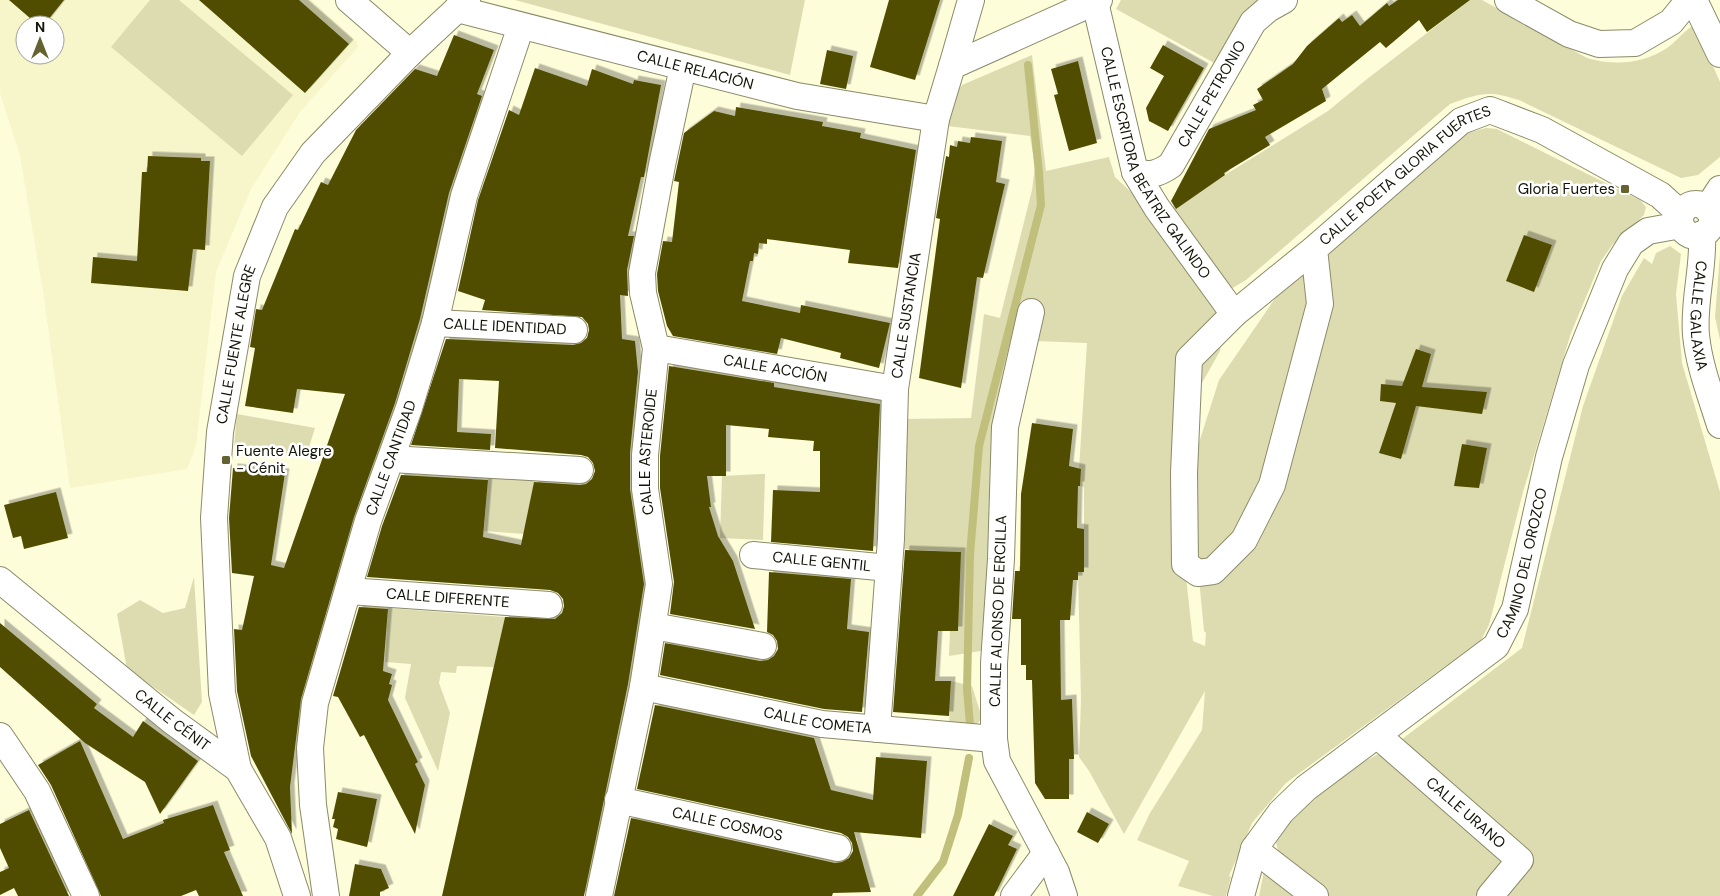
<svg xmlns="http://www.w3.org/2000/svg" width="1720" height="896" font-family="'DM Sans',sans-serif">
<defs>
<filter id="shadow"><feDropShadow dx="4.5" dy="-4.5" stdDeviation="0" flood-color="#0004"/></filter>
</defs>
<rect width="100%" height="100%" fill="#fefdda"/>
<!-- built -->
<path fill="#f6f6ca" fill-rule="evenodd" d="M0 0H311L357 42 358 47 300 112 251 189 216 272 196 446 187 469 70 488 44 298 20 156 0 93ZM25 25H55V55H25Z"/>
<!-- green -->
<path fill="#dddcb0" d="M150 0H179L293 95 242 156 111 47Z
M515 0H805L790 75Z
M1121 0H1264L1216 64 1116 9Z
M1470 0H1482L1587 58C1614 66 1643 64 1667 48 1676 42 1682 33 1691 27L1697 30 1720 82V157L1698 175 1681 178 1519 100C1488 90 1480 93 1450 104L1246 280 1226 292 1220 351 1197 392 1178 504 1193 641 1205 646 1206 633 1204 631 1189 474 1219 380 1285 284 1351 234 1464 134 1486 128 1497 129 1640 200 1646 207 1644 215 1613 244 1601 261 1571 333 1523 492 1489 625 1481 640 1286 783 1252 823 1229 876 1231 877 1226 896H1213L1178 886 1189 861 1137 840 1150 813 1202 730 1205 691 1124 834 1089 771 1079 757 1081 699 1078 572 1084 571V487L1080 486 1079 469 1087 343 1035 341 1026 306 987 650 949 656 950 631H958L960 552 899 549 905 419 971 418 984 314 1000 318 1032 190 1035 166 1030 136 947 126 954 96 962 85 1032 55 1046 171 1109 157 1115 177 1134 195 1156 205 1179 206 1225 175 1328 111 1367 79Z
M1670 246 1681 254 1676 294 1682 363 1720 492V896H1326L1280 859 1276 842 1297 811 1358 765 1393 746 1522 648 1583 406 1622 296 1644 258 1652 264 1656 253Z
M1720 254V340L1715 317Z
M237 414 315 428 306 457 234 446Z
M762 474H765L763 540 720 538 722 476Z
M488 475 535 477 524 534 484 531Z
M194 577 202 702 194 715 127 669 117 614 140 600 163 613 185 608Z
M388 608 505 617 494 667 457 666 456 673 441 672 439 683 450 713 438 771 405 698 411 664 385 662Z
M951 681 972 686 982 718 977 724H949Z
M1264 871 1300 896H1259Z"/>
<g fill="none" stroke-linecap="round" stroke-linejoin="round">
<!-- stream -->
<path stroke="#c1bf7c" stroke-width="8" d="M970 725 967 689 970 555 979 446 1041 205 1039 173 1028 65
M917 896 943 862 958 815 969 758"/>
</g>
<!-- building -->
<path fill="#514e02" filter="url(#shadow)" d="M9 0H64L44 25H38Z
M199 0H299L349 44 305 93Z
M889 0H940L915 80 870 67Z
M1398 0H1470L1427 32 1419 20 1386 48 1380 42 1322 89 1326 101 1265 137 1270 145 1224 173 1225 175 1176 209 1171 201 1209 129 1256 110 1253 105 1263 100 1257 89 1293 64 1307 46 1339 18 1342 22 1352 15 1360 26 1387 3 1389 6Z
M454 35 494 50 477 94 482 96 449 193 420 319 395 403 354 517 301 699 290 787 292 834 251 756 237 691 234 629 242 630 254 576 232 573 229 518 233 468 285 473 271 565 284 568 345 394 297 389 293 413 245 406 255 348 250 347 256 309 262 310 295 229 298 230 321 182 328 185 356 130 415 69 437 76Z
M1163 45 1204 68 1168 131 1149 121 1146 108 1164 76 1150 68Z
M827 50 853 56 846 89 820 84Z
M1078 61 1097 143 1069 151 1054 95 1058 94 1051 69Z
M535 68 587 86 592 69 633 84 634 80 661 85 644 177H641L628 236H634L627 270 628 296 620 295 622 339 635 341 638 372 630 453V489L644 584 628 684 584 896H442L505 617 555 619 562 613 564 606 563 599 558 593 550 590 367 577 382 526 401 475 488 480 483 537 521 545 534 482 580 485 586 484 592 479 595 471 593 463 588 457 581 455 495 448 499 381 459 379 457 432 491 434 490 450 411 445 446 339 573 345 581 343 587 338 589 330 588 324 582 317 482 310 485 300 458 291 478 200 509 110 519 115Z
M736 107 823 122 822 126 861 133 860 138 916 150 898 268 848 263 850 250 767 239V244L759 243 758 254 754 253 753 261H750L742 301 800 313 801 305 890 323 879 368 840 358 841 353 781 338 777 354 673 336 667 326 658 291 657 274 663 241 672 242 679 182 674 181 684 133 714 111 735 116Z
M971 137 1002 141 996 182 1005 184 983 278 977 277 961 388 919 378 940 219 936 218 946 156 949 157 950 145 957 147 958 141 970 143Z
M148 156 201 158V161H210L205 250 193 249 188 291 91 283 93 257 137 261 142 172H147Z
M1524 235 1552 245 1534 292 1506 281Z
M1416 349 1431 354 1422 387 1487 392 1482 414 1416 406 1401 459 1379 453 1396 403 1380 401 1381 384 1402 386Z
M669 366 774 383V387L880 404 873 551 771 542 773 490 820 492V451H813L814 441 768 437 769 429 726 425V476H707L711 507H709L718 536 733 561 755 629 670 614 674 582 660 488V456Z
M1032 423 1073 429 1069 466 1081 469 1080 486H1078L1077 528 1084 529V572H1078V580H1073L1070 620H1060L1061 700 1072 699 1074 759H1069V799H1045L1035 783 1032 680H1026V665H1021V619H1012L1015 571H1020L1021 494Z
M1462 444 1487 448 1479 488 1454 486Z
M56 492 68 538 24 549 21 536 13 538 4 505Z
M905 550 961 552 958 631H938L935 681H951L949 716 893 712Z
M769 572 851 579 847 629 869 632 862 712 824 709 660 675 665 643 760 661 768 660 774 656 778 649 777 641 773 635 767 632Z
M359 607 388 609 383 671 392 674 389 684 392 685 388 700 418 762 415 764 425 785 415 834 364 735 360 737 338 697 333 696Z
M0 623 97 704 94 708 133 737 143 721 198 761 160 814 145 782 85 743 0 667Z
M655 705 814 738 831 790 873 800 876 757 927 761 921 838 854 832 871 892 833 893 832 896H614L631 818 835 863 842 862 849 858 853 851 852 843 848 837 841 833 637 789Z
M80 741 123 839 164 823 163 820 213 805 230 850 224 852 243 896H199L196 890 181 896H101L51 785 38 765Z
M338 792 377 799 367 847 336 839 338 829 333 827 335 819H332Z
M29 810 69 896H18L14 888 0 895V872L9 868 0 848V824Z
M1087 812 1109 824 1098 843 1077 832Z
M989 824 1013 836 1008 845 1017 849 999 886 994 896H953Z
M355 864 381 869 389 888 380 892V896H349Z"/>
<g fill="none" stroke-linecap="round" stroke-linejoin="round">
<defs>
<g id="minor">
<path d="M349 0 410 53"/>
<path d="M1508 0 1569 34 1599 44 1635 43 1671 22 1689 0"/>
<path d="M1694 0 1720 54"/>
<path id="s1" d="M1095 2 1135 172 1157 208 1234 314"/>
<path id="s2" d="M457 9 797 96 936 119"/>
<path d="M952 66 971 0"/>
<path id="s3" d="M1135 172C1150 176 1158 174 1171 165L1253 22 1268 9 1284 0"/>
<circle cx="1696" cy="220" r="16"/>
<path d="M1707 209 1720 189"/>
<path id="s4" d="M1702 234C1704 268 1693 302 1696 335 1699 366 1711 396 1720 425"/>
<path id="s5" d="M1314 249 1320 304 1272 485 1244 540 1213 571 1198 573 1185 564 1184 473 1189 359 1234 314 1314 249 1461 121 1490 110 1542 130 1631 179 1660 195 1681 214"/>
<path d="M1031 312 1005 427 1001 559 994 663V739L997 761 1056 872 1064 896"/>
<path id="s6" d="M435 323 574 330"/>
<path id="s7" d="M656 348 895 389"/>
<path d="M391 459 580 470"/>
<path id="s8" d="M753 555 889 568"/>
<path id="s9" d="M0 580 172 721 238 769 278 838 297 896"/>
<path id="s10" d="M348 591 549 605"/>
<path d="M653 626 763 646"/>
<path id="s11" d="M643 687 822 724 994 739"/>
<path id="s12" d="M877 729 891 539 895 389 936 119 952 66 1099 0"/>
<path id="s13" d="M1377 735 1520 860 1490 896"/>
<path d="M0 736 37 791 86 896"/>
<path id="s14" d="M238 769 222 693 214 518 220 432 247 276 275 207 313 153 410 53 467 0"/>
<path id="s15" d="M618 800 838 848"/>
<path d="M1254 849 1315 896"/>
<path id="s16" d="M326 896 313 805 310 748 315 703 368 521 409 408 435 323 464 196 521 26"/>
<path id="s17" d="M599 896 643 687 659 584 645 489V455L656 348 643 293 642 273 662 165 683 67"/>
<path d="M1014 896 1046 853"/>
<path id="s18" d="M1241 896 1254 849 1281 812 1306 788 1496 646 1515 609 1549 457 1576 365 1615 269 1631 243 1648 231 1681 225"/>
</g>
</defs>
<!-- minor casing -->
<use href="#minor" stroke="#8b8a6a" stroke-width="28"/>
<!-- minor -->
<use href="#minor" stroke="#fff" stroke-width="26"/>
</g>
<!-- markers -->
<g fill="#64622f" stroke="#fff" stroke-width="2">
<rect x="1620" y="184" width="10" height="10" rx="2.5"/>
<rect x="221" y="455" width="10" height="10" rx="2.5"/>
</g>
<g text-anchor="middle" stroke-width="5" stroke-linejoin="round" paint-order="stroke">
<!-- street labels -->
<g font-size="15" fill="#131307" stroke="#fff">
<text dy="5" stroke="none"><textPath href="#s2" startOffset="246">CALLE RELACIÓN</textPath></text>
<text dy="5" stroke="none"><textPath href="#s3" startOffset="120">CALLE PETRONIO</textPath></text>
<text dy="5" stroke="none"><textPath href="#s1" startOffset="174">CALLE ESCRITORA BEATRIZ GALINDO</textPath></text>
<text dy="5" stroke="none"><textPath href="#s5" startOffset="869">CALLE POETA GLORIA FUERTES</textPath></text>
<text dy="5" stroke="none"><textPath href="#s12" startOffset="415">CALLE SUSTANCIA</textPath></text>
<text dy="5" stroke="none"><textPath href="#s4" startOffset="82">CALLE GALAXIA</textPath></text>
<text dy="5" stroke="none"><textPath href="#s6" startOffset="70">CALLE IDENTIDAD</textPath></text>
<text dy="5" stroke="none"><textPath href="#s14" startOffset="428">CALLE FUENTE ALEGRE</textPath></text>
<text dy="5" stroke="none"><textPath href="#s7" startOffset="121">CALLE ACCIÓN</textPath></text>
<text dy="5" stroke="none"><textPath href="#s17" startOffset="451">CALLE ASTEROIDE</textPath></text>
<text dy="5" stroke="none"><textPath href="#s16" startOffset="451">CALLE CANTIDAD</textPath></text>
<text dy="5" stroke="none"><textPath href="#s8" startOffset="69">CALLE GENTIL</textPath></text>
<text dy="5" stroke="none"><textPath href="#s18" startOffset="454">CAMINO DEL OROZCO</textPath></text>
<text dy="5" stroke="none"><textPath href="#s10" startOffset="100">CALLE DIFERENTE</textPath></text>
<text transform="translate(998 611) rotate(-88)" y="5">CALLE ALONSO DE ERCILLA</text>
<text dy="5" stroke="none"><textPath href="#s9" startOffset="222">CALLE CÉNIT</textPath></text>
<text dy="5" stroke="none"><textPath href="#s11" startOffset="178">CALLE COMETA</textPath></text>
<text dy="5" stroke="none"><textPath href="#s13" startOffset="118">CALLE URANO</textPath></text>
<text dy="5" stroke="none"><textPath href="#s15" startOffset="112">CALLE COSMOS</textPath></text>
</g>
<!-- poi labels -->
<g font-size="15" fill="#131307" stroke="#fff" text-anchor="end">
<text x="1615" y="194">Gloria Fuertes</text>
<text x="236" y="456" text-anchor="start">Fuente Alegre<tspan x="236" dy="17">- Cénit</tspan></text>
</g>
</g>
<!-- north arrow -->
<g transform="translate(40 40)"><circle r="24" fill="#ffffff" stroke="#a1a19c"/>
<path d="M0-4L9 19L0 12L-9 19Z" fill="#64622f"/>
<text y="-8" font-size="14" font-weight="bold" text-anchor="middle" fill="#131307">N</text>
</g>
</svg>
